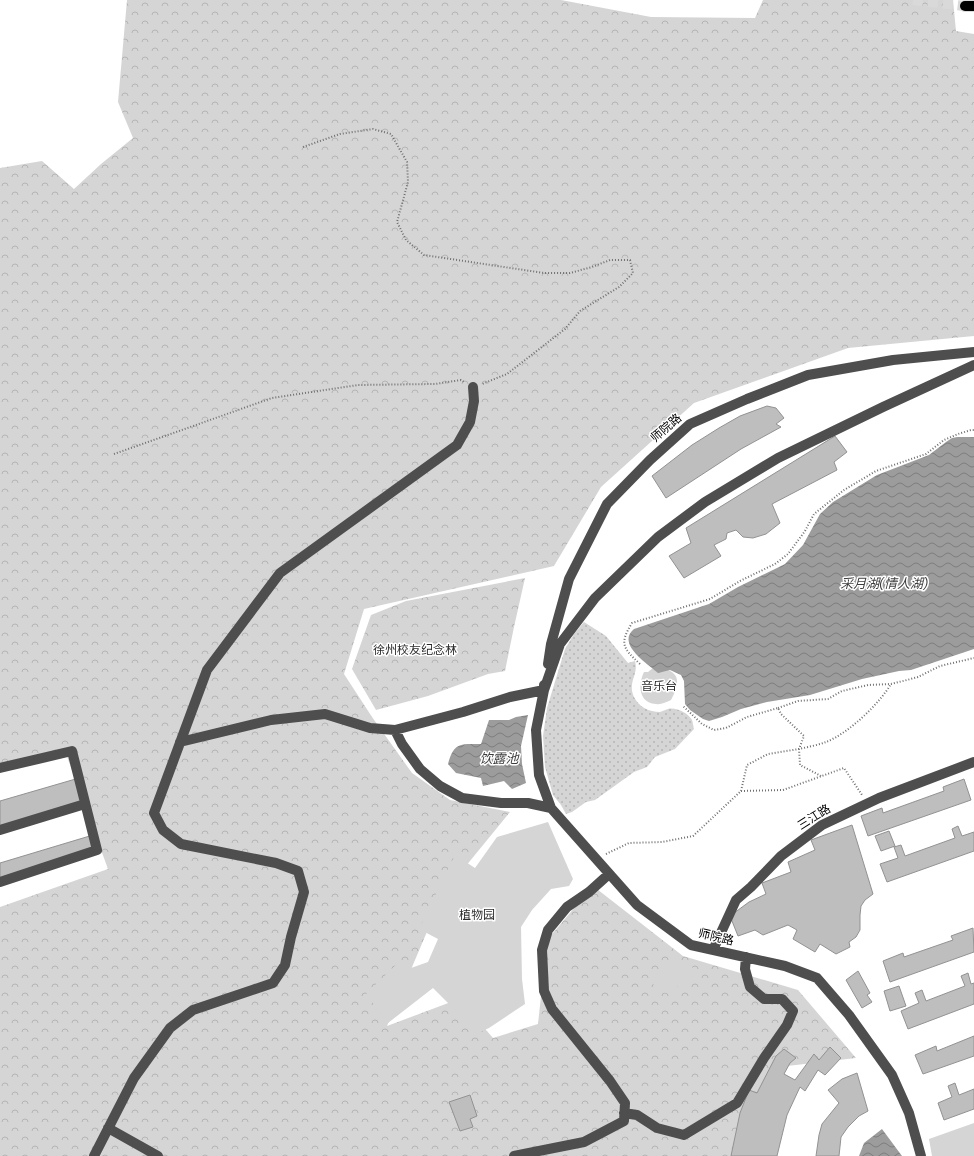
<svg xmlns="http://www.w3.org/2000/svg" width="974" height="1156" font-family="'DM Sans','Noto Sans SC',sans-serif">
<defs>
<pattern id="grass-dots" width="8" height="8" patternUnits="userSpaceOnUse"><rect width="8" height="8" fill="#d5d5d5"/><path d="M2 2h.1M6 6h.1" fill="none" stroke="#b5b5b5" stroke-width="1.8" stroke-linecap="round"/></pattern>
<pattern id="forest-crowns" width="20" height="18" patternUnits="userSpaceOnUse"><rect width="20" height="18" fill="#d5d5d5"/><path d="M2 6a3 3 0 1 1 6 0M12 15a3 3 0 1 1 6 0" fill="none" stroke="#b5b5b5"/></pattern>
<pattern id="water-waves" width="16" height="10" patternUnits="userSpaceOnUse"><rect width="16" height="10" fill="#9c9c9c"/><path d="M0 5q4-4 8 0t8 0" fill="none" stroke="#7d7d7d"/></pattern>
</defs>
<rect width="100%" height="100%" fill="#fff"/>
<!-- grass -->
<path fill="url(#grass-dots)" d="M584 622 606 636 628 663 635 661C639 675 627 682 634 697 639 707 649 712 660 712 663 711 665 710 668 709 676 707 688 713 692 720 693 722 693 727 694 729L675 749 655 757 647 767 634 772 595 800 586 802 572 812 566 814 561 805 553 795 545 767 543 736 547 708 565 649 574 634Z"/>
<!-- forest -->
<path fill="url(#forest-crowns)" d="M127 0H561L651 17 755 18 763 0H953L956 31 974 34V336L848 348 694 403 601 487 554 566 364 609 344 674 372 717 412 773 450 800 510 812 443 894 387 1026 459 999 493 1038 538 1024 547 940 593 886 683 956 798 990 856 1058 770 1068 737 1156H0V907L108 869 65 751 0 765V168L42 161 74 189 101 164 133 138 118 102Z
M525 578 514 627 505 671 488 674 428 696 376 710 352 669 371 615 406 601Z"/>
<!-- park -->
<path fill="#d5d5d5" d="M658 667C680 671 681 681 671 700 666 702 661 705 656 704 638 703 638 684 644 672H648L653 668Z
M548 822 573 879 569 886 551 889 532 910 521 927 522 979 525 1004 489 1028 478 1033 433 988 388 1023 366 994 401 960 411 968 428 962 438 939 419 929 455 855 475 868 497 837Z
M676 958 695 969 686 982 679 988 676 985 669 994 655 989 653 983 656 979 661 967Z
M974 1123V1156H932L929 1139Z"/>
<!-- water -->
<path fill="url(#water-waves)" d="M958 437H974V649L911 670 899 671 862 679 810 695 767 702 741 709 722 717 709 721 703 719 690 710 685 704 684 681 681 675 670 670 658 673C647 663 616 644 634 629L709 604 738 587 777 568 785 564 803 545 820 514 833 502 877 475 929 455 946 442 952 438Z
M528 715 521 746 522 764 526 783 512 789 504 781 483 786 481 778 456 773 448 764C454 742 460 744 481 744L489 720H509L516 717Z
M882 1129 902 1156H859L864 1143Z"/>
<!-- building -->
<path fill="#bebebe" stroke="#929292" d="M767 406 776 408 784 418 776 424 781 427 741 449 666 498 652 476 692 445 719 428 740 416Z
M835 436 847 452 834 462 837 470 772 504 780 523 766 534 753 538 743 537 736 530 727 533 726 539 714 545 721 556 684 578 669 556 691 543 686 528Z
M79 778 85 804 0 830V801Z
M964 779 971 800 868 836 861 816 882 808 883 813 944 791 943 787Z
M852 825 873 894 865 900 861 906 860 915V930L856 937 849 942 850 947 836 954 820 944 815 952 793 939 797 930 788 925 763 935 755 930 738 936 730 916 749 902 766 894 762 883 791 872 788 862 815 850 811 840Z
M958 826 962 836 974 832V851L887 882 880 864 898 858 894 847 901 845 905 856 955 838 952 829Z
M889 831 895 846 881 851 875 836Z
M93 835 97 850 0 882V863Z
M973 928 974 952 890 982 883 961 903 953 904 957 953 940 951 936Z
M858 971 870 993 867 995 872 1002 862 1008 846 980Z
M968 973 971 984 974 983V1004L908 1029 901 1011 919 1003 915 993 922 990 926 1001 965 986 961 976Z
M899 986 906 1006 890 1011 884 991Z
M974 1036V1056L923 1074 915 1055 936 1046 937 1051Z
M830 1047 841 1058 825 1075 818 1070 805 1091 800 1087 787 1115 777 1156H731L740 1113 749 1090 757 1093 776 1056 784 1049 796 1058 790 1063 784 1074 795 1080 814 1054 819 1060Z
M857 1073 868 1111 859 1116 848 1127 841 1137 839 1156H816L819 1135 822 1124 839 1103 828 1090 842 1079Z
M955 1083 959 1095 974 1089V1109L944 1120 938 1103 952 1097 948 1086Z
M470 1095 477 1116 470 1119 473 1127 460 1131 449 1102Z"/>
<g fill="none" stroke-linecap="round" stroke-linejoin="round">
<!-- major-tunnel -->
<path stroke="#d9d9d9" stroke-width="10" stroke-dasharray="10 5" stroke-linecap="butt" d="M913 0 965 6"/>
<defs>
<path id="major" d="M965 6H974"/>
</defs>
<!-- major casing -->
<use href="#major" stroke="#dbdbdb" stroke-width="12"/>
<!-- path -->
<path stroke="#707070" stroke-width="2" stroke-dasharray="1 2" stroke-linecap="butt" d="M303 147 340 134 373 129 391 134 407 162 408 182 397 222 406 240 424 255 544 273H570L592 267 610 260H630L633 273 619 287 580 311 565 329 507 374 482 384
M114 454 272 398 358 385 435 384 461 380 464 382
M640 664C623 648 619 644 632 623L710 599 740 581 775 564 788 554 805 531 814 514 844 490 876 471 926 454 944 440 958 434 971 430H974
M778 708 798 701 828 699 842 691 868 685 891 684 907 680 918 677 940 666 974 658
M821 776 800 765 799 749C808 747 818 745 826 742 849 733 879 704 891 684
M741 791 783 790 844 768 862 795
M606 854 629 843 662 842 693 836 741 791 747 765 768 754 799 749 804 736 781 714 778 708 747 717 726 728 714 730 702 724 683 706"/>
<!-- minor -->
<path stroke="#4e4e4e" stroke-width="10" d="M548 664 551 644 569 579 607 504 650 460 690 424 747 399 808 375 893 360 974 352
M395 730 402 744 420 769 440 786 462 798 501 803H528L551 808
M180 742 271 720 325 714 370 728 395 730 463 712 510 697 544 690V685
M0 768 72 751 97 850 0 882
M0 830 85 804
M713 950 736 900 751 887 781 856 822 825 879 798 974 762
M624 1113 637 1115 657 1128 684 1135 737 1103 764 1058 787 1025 793 1011 782 999H764L750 987 745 969 746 957
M108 1128 158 1156
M94 1156 134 1078 170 1028 193 1010 273 983 285 965 291 937 304 892 298 871 276 863 181 844 163 830 154 813 207 670 280 573 457 445 470 422 474 401 473 387
M514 1156 584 1142 624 1121 625 1103 610 1081 552 1009 544 991 542 950 548 930 567 907 589 892 609 874
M921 1156 909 1113 892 1075 849 1015 817 978 785 966 691 945 637 905 551 808 539 775 536 730 544 690 560 644 595 598 658 537 705 502 778 458 883 407 974 365"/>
<!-- major -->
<use href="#major" stroke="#000" stroke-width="10"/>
</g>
<g text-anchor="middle" stroke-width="3" stroke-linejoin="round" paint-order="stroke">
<!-- street labels -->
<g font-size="12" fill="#000" stroke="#fff">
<text transform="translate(666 428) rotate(-41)" y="4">师院路</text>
<text transform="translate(814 817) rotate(-32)" y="4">三江路</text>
<text transform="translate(716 937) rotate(13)" y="4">师院路</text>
</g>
<!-- park labels -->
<g font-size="12" fill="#2c2c2c" stroke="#fff">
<text x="415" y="654">徐州校友纪念林</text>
<text x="659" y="690">音乐台</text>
<text x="477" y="919">植物园</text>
</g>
<!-- water labels -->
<g font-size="13" font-style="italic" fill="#3d3d3d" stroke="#fff">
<text x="884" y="588">采月湖(情人湖)</text>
<text x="499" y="763">饮露池</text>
</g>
</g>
</svg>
